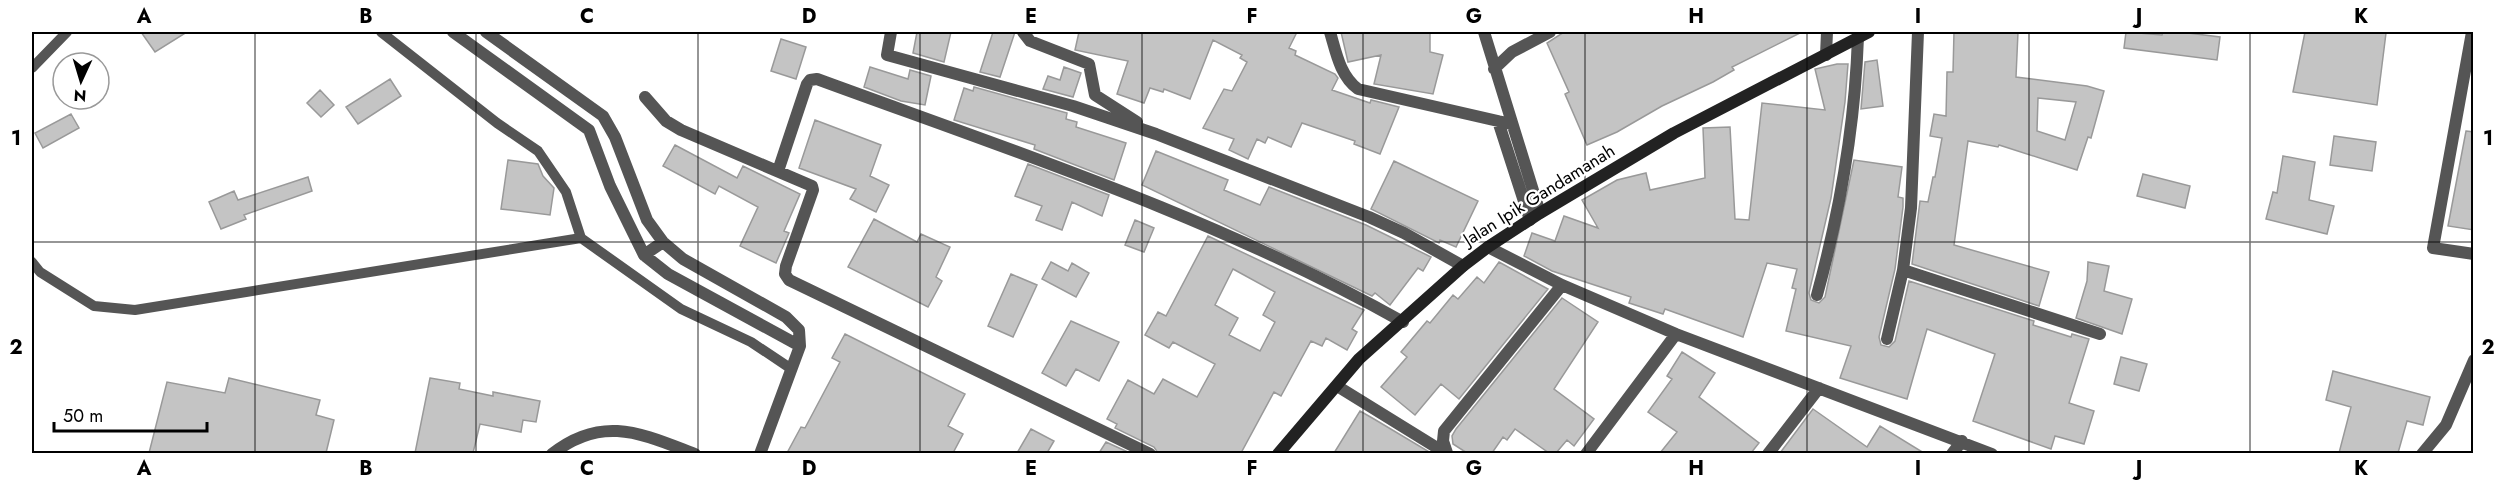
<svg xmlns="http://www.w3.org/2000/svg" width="2505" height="485" font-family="Jost,sans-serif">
<rect width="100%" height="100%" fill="#fff"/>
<!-- building -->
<path fill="#c4c4c4" stroke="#999" stroke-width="1.5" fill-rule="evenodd" d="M141 32H187L155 52Z
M917 32H951L944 62 913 53Z
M993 32H1015L1000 77 980 72Z
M1079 32H1297L1289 48 1296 51 1295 55 1335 74 1338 78 1332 90 1370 103 1371 100 1399 107 1380 154 1354 144 1355 141 1302 123 1291 147 1268 137 1265 143 1257 139 1248 159 1229 150 1234 139 1203 128 1224 89 1232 91 1247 62 1240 58 1242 55 1213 40 1190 99 1164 89 1163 92 1150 88 1144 103 1117 94 1128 61 1075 50Z
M1341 32H1430V52L1443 55 1433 94 1374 84 1381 55 1348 62Z
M1564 32H1802L1732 67 1734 70 1713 82 1662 106 1617 132 1587 145 1565 94 1569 92 1547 43Z
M1954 32H2018L2016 77 2087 86 2104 91 2091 138 2088 137 2077 170 1999 145 1998 147 1968 141 1954 245 2049 272 2039 306 1912 264 1920 201 1928 202 1933 177H1935L1942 138 1930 136 1934 114 1946 116 1947 72H1953ZM2038 98 2076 102 2065 140 2037 131Z
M2126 32 2162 35 2163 32H2180L2220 37 2217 60 2124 48Z
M2305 32 2386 33 2377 105 2293 92Z
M781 39 806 47 796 79 771 71Z
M1877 60 1883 106 1861 109 1865 62Z
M1837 64H1848L1845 102 1831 198 1809 293 1811 300 1819 303 1825 297 1854 160 1902 167 1898 197 1903 198V207L1895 269 1879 337 1881 345 1889 347 1895 341 1909 281 2034 321 2033 325 2071 337 2072 334 2089 339 2069 403 2094 411 2084 444 2055 436 2051 449 1973 421 1995 354 1927 329 1907 399 1840 378 1851 346 1786 331 1796 289 1792 288 1797 269 1767 263 1743 337 1665 309 1663 314 1629 303 1631 297 1552 271 1524 256 1532 233 1555 241 1564 216 1598 228 1582 200 1617 180 1646 173 1650 190 1705 178 1703 128 1730 127 1735 219 1749 220 1762 103 1825 110 1815 69Z
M870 67 908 79 910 70 931 76 925 105 901 101 864 87Z
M1064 67 1081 73 1073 97 1043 89 1048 76 1060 80Z
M390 79 401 96 358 124 346 107Z
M974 87 1067 113 1066 119 1077 122 1076 127 1126 143 1114 180 1034 149 1035 145 954 120 964 88 973 91Z
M320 90 334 105 321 117 307 103Z
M71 114 79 128 43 148 35 133Z
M815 120 881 145 870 176 889 185 876 212 850 199 856 189 799 168Z
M2466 131 2474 132V230L2448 226Z
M2334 136 2376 142 2372 171 2330 165Z
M675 145 737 178 743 166 800 194 784 231 789 233 776 263 740 246 758 207 719 186 715 194 663 166Z
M1156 151 1228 180 1224 190 1260 205 1269 187 1366 225 1431 257 1423 271 1418 268 1390 305 1375 293 1372 296 1142 185Z
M2283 156 2315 162 2309 200 2334 206 2327 234 2266 219 2273 192 2277 193Z
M508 160 538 164 543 176 554 188 550 215 501 209Z
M1394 161 1478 201 1456 247 1440 240 1439 243 1371 209Z
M1028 164 1109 195 1102 216 1072 202 1062 230 1036 220 1042 206 1015 196Z
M2143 174 2190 186 2185 208 2137 196Z
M308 177 312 191 244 215 246 219 221 229 209 202 234 191 238 200Z
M874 219 917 242 921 234 950 247 936 277 942 281 928 307 848 267Z
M1135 220 1154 228 1144 252 1125 245Z
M1208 236 1364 310 1352 329 1357 332 1347 350 1326 338 1322 346 1311 341 1281 396 1274 392 1241 453H1158L1154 447 1115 428 1117 424 1107 419 1128 380 1154 394 1163 379 1197 397 1215 364 1173 342 1169 348 1145 335 1158 312 1166 316ZM1233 269 1275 292 1263 315 1275 322 1260 351 1229 335 1238 318 1215 305Z
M1051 262 1068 271 1072 263 1089 273 1076 297 1042 279Z
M1499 262 1548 289 1459 399 1441 384 1415 415 1381 387 1407 357 1401 352 1427 321 1430 323 1453 295 1458 299 1477 277 1484 283Z
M2088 262 2109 266 2104 291 2132 299 2122 334 2076 318 2087 281Z
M1011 274 1037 285 1013 337 988 326Z
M1562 298 1598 322 1554 389 1594 419 1574 446 1567 440 1556 453H1549L1515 429 1507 440 1503 437 1492 453H1467L1453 444 1452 436 1456 429Z
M1071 321 1119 342 1099 381 1076 369 1066 386 1042 373Z
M845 334 965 394 948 426 963 434 953 453H787L801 427 805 428 840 362 832 358Z
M1682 352 1715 373 1699 397 1759 443 1751 453H1660L1677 432 1648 412 1672 379 1667 376Z
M2121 357 2147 364 2139 391 2114 384Z
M2333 371 2430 397 2423 425 2407 421 2398 453H2339L2351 407 2326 400Z
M229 378 320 400 316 415 334 420 326 453H149L167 382 225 393Z
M430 378 460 383 459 389 493 396V392L540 401 536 422 523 420 521 432 480 424 473 453H415Z
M1813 409 1867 447 1880 426 1924 453H1780Z
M1360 411 1374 419 1431 453H1334Z
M1031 429 1054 441 1047 453H1017Z
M1106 442 1130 453H1099Z"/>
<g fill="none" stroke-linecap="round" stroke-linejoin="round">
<!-- lane -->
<path stroke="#555" stroke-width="10" d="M32 68 67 32
M581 238 681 309 751 342 790 368
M32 262 40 272 94 306 135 310 581 238 566 192 538 151 497 123 381 32"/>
<!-- street -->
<path stroke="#555" stroke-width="12" d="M453 32 589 130 610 186 644 255 668 274 800 346
M486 32 603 116 615 137 647 220 663 242 683 259 786 317 799 330 800 346 760 454
M891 32 887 55 1073 106 1156 134 1369 217 1404 233 1463 266
M1023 32 1030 41 1089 64 1095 95 1137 122
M1330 32C1336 52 1340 76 1358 89L1511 124
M1484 32 1540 213
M2472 32 2433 248 2474 254
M1826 55 1827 32
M1494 69 1512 52 1550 32
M645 97 666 121 681 130 812 186 813 190 786 266 785 274 789 280 1150 454
M1498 121 1530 220
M778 171 807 84 810 80 817 79C1016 152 1218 218 1403 322
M1488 247 1562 285 1676 334 1992 454
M644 255 663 242
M1903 270 2100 334
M1817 295C1840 211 1855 125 1858 37
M1887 339 1903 270 1911 208 1918 32
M1337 386 1447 454
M1447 453 1443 441 1444 431 1562 285
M552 454C603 414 642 434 695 454
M1586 454 1676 334
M1768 454 1819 388
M1952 454 1962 441
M2422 454 2446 425 2474 360"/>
<!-- secondary -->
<path stroke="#222" stroke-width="12" d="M1278 454 1359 359 1463 266 1488 247 1540 213 1674 133 1869 32"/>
</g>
<!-- grid -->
<path fill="none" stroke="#000" stroke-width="1.5" stroke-opacity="0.55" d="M255 32V454M476 32V454M698 32V454M920 32V454M1142 32V454M1363 32V454M1585 32V454M1807 32V454M2029 32V454M2250 32V454M32 242H2474"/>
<g text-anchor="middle" stroke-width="4.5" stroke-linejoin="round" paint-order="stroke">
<!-- street labels -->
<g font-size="18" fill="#000" stroke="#fff">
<text transform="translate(1539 195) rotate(-32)" y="6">Jalan Ipik Gandamanah</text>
</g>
</g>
<!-- border -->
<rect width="2505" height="485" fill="none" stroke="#ffffff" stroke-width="66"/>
<!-- north arrow -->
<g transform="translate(81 81) rotate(184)"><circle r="28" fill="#ffffff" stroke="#999999" stroke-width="1.5"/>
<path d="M0-4.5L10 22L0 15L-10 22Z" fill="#000000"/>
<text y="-9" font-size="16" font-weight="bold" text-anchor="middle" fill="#000000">N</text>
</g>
<!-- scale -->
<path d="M54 422v9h153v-9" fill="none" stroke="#000000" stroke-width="3"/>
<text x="63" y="422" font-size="18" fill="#000000" stroke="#ffffff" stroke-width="4.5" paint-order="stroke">50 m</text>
<rect x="33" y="33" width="2439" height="419" fill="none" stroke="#000" stroke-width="2"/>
<g font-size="20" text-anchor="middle" font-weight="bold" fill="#000">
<text x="144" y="23">A</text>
<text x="366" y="23">B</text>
<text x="587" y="23">C</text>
<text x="809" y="23">D</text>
<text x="1031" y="23">E</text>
<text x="1252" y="23">F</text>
<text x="1474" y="23">G</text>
<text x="1696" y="23">H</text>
<text x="1918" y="23">I</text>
<text x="2139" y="23">J</text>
<text x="2361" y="23">K</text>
<text x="16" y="145">1</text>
<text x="2488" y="145">1</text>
<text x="16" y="354">2</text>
<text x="2488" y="354">2</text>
<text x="144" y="475">A</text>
<text x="366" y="475">B</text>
<text x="587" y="475">C</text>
<text x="809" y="475">D</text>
<text x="1031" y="475">E</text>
<text x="1252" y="475">F</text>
<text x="1474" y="475">G</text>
<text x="1696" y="475">H</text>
<text x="1918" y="475">I</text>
<text x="2139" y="475">J</text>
<text x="2361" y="475">K</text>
</g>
</svg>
